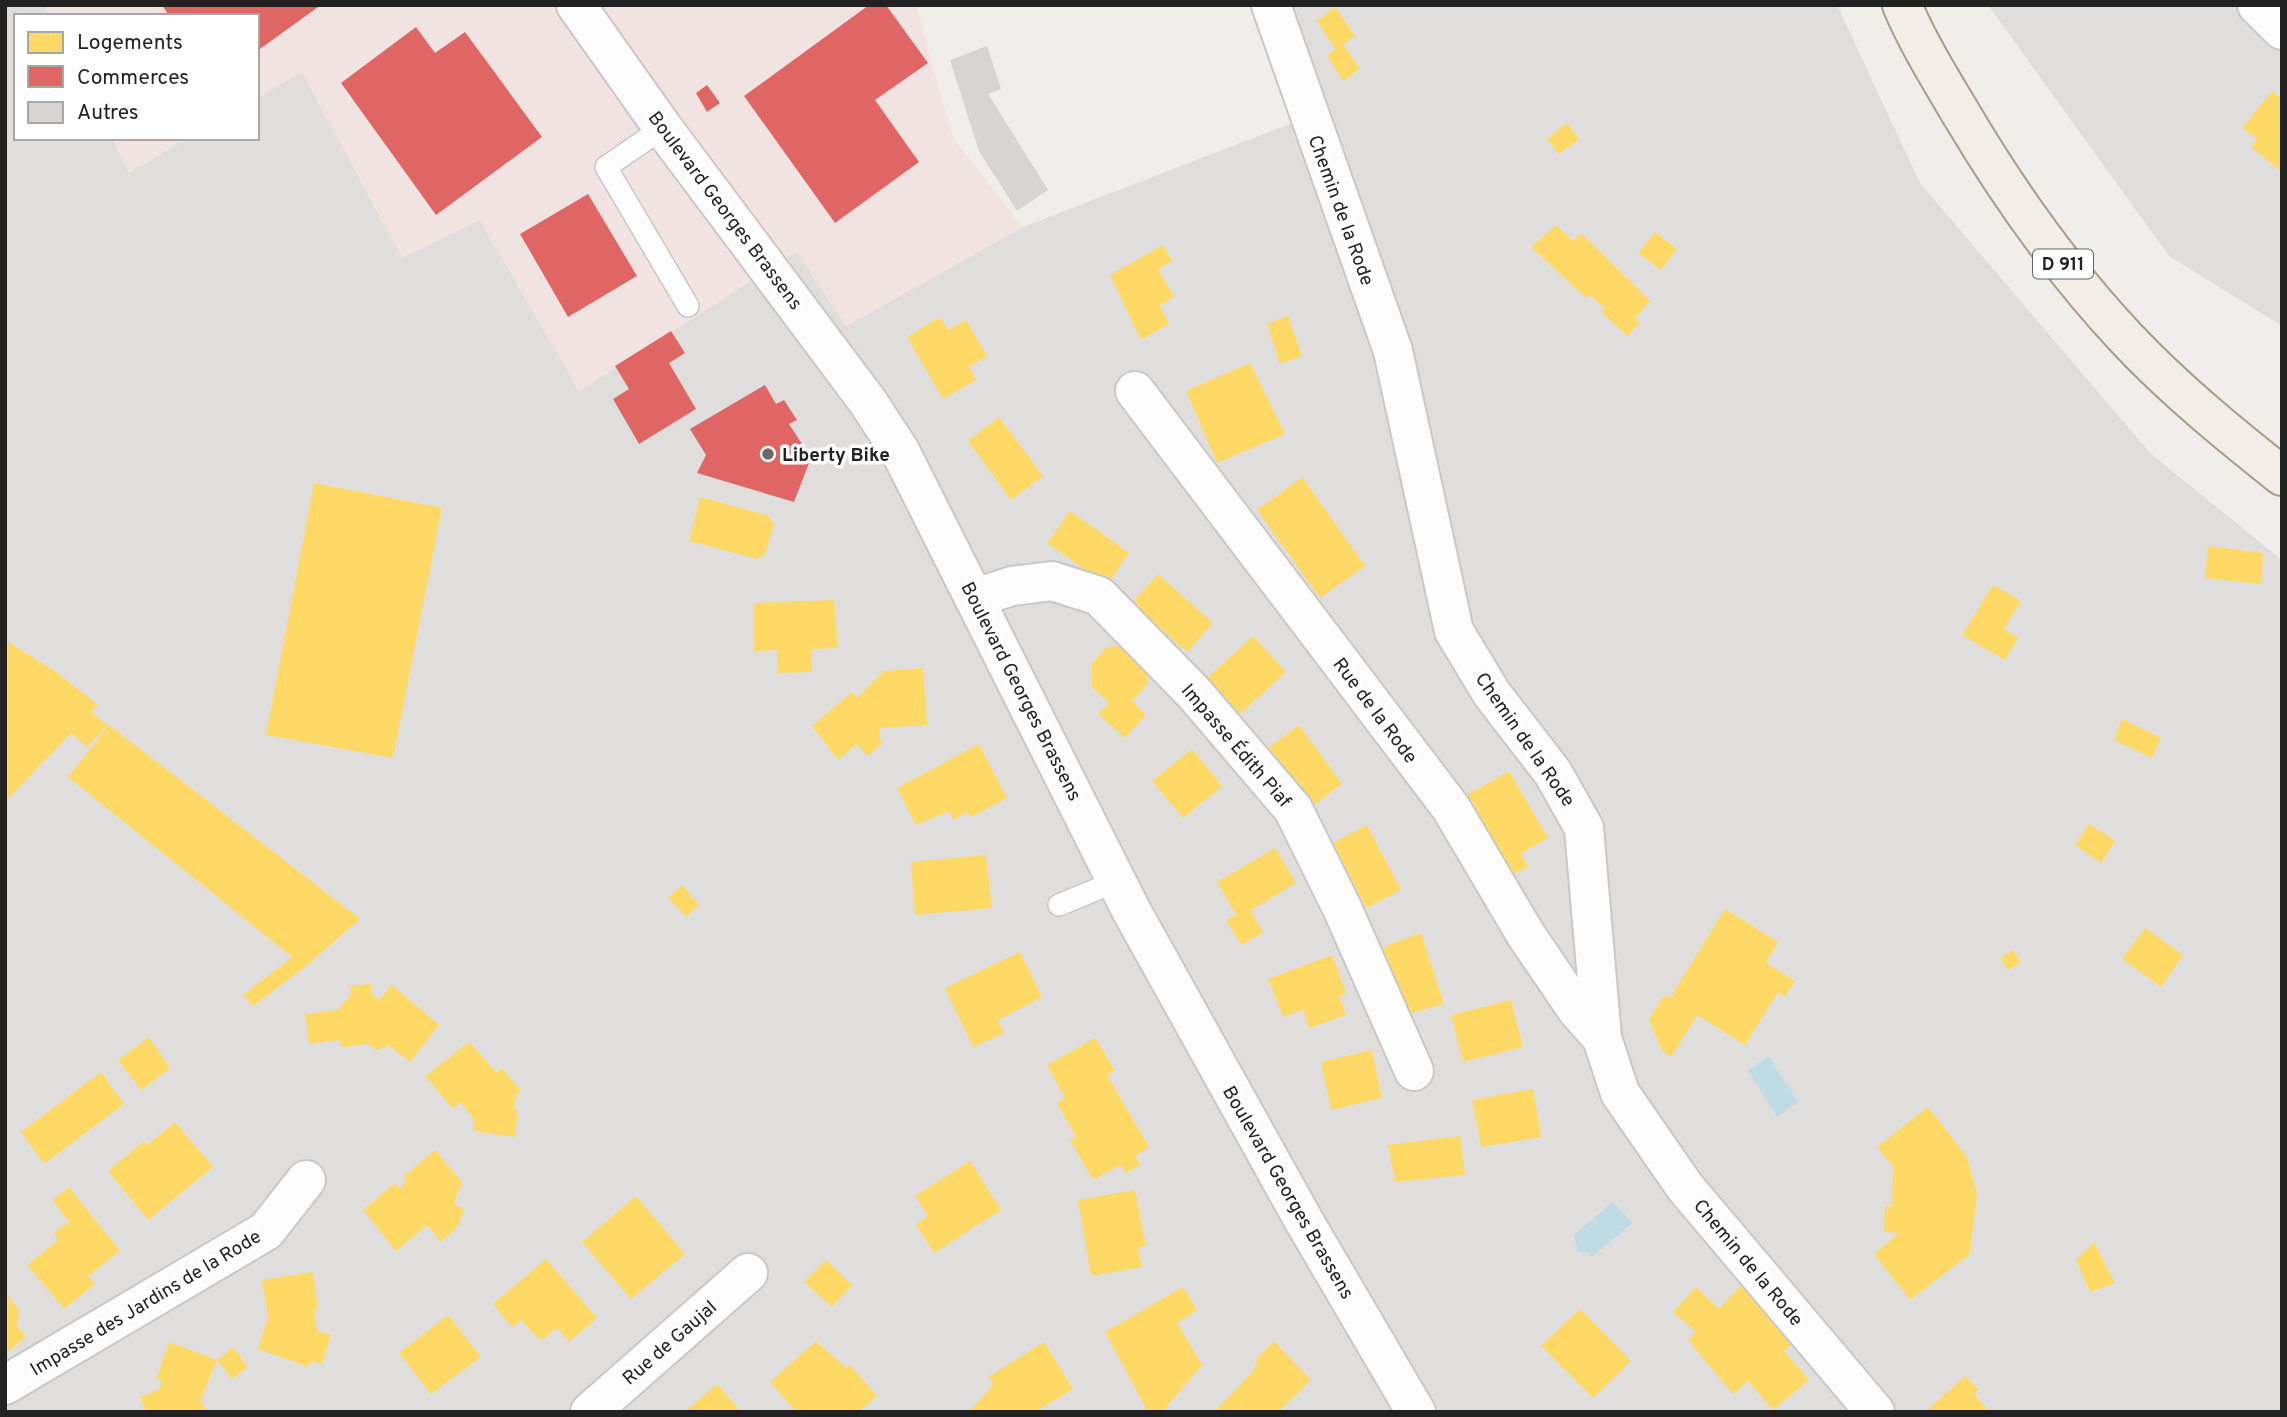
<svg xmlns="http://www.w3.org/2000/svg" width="2287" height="1417" font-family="Overpass,sans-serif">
<rect width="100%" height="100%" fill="#f0eeeb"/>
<!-- residential -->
<path fill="#dfdedc" d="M5 5H45L50 16H16V138H112L129 173 188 138H257V98L302 71 402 257 480 220 579 391 797 251 846 326 1023 227 1292 123 1257 5H1837L1920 183 2151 454 2282 560V1412H5Z
M1988 5H2282V326L2169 256Z"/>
<!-- commercial -->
<path fill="#f1e3e1" d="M45 5H916L953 138 1023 227 846 326 797 252 579 391 480 220 402 258 302 72 257 98V16H50Z
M112 138H188L129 173Z"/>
<!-- water -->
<path fill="#bfdbe3" d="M1769 1057 1798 1102 1777 1117 1748 1070Z
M1613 1202 1632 1223 1592 1257 1588 1252H1578L1574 1235Z"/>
<!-- homes -->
<path fill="#ffd966" d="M1335 7 1355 36 1343 44 1360 69 1343 81 1327 56 1335 49 1317 21Z
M2272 91 2282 99V172L2251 147 2257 139 2242 128Z
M1567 123 1579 139 1559 154 1547 139Z
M1556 225 1573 241 1581 233 1650 301 1635 318 1640 323 1627 336 1601 312 1605 309 1590 295 1586 298 1531 247Z
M1655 232 1677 249 1661 270 1638 253Z
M1163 245 1172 261 1158 269 1174 297 1160 305 1169 324 1141 340 1110 275Z
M1288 316 1302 356 1280 364 1267 324Z
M940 317 948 330 966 320 987 356 969 367 976 380 943 399 907 337Z
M1250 363 1285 434 1217 463 1186 391Z
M999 417 1043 476 1011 500 968 441Z
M1302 477 1365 566 1320 598 1257 510Z
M314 483 442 508 393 758 266 735Z
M700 497 769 516 774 524 765 554 757 559 689 541Z
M1070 511 1129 553 1107 585 1047 543Z
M2208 546 2263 553 2261 584 2205 578Z
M1158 574 1213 623 1187 652 1132 603Z
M1993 585 2021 601 2004 629 2018 638 2005 660 1962 635Z
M834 600 838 648 811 649 812 672 778 673 777 650 754 651 753 603Z
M1253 636 1286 672 1240 714 1207 678Z
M5 640 56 672 98 705 91 713 108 725 87 747 71 733 5 802Z
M1119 646 1147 672V685L1132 701 1146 715 1125 738 1098 714 1109 703 1092 687 1091 664 1107 647Z
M923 668 927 725 879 728 881 745 867 756 857 744 838 760 812 726 852 692 857 698 884 671Z
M2122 719 2161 738 2152 758 2114 740Z
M109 725 360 919 305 967 253 1006 243 995 292 957 68 777Z
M1299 725 1342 784 1311 807 1268 748Z
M979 744 1007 798 971 817 967 812 953 820 949 811 916 825 897 788Z
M1192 749 1222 786 1183 818 1152 781Z
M1509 771 1548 838 1521 853 1528 867 1509 876 1462 798Z
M2089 824 2115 841 2101 863 2075 845Z
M1367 825 1401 890 1366 908 1333 843Z
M1275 848 1296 883 1251 910 1263 933 1241 945 1226 920 1236 915 1217 882Z
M986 855 992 908 915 915 911 862Z
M682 885 699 905 686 917 668 898Z
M1725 909 1778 942 1766 963 1795 981 1785 997 1778 992 1745 1045 1697 1015 1671 1057 1662 1051 1649 1019 1664 995 1670 998Z
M2145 928 2183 955 2161 987 2122 959Z
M1421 933 1444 1004 1404 1015 1383 947Z
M2013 950 2021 962 2008 970 2000 958Z
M1020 952 1042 997 998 1020 1004 1033 973 1047 945 988Z
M1332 955 1346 993 1339 996 1346 1015 1309 1028 1303 1010 1283 1017 1268 979Z
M371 984 372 994 379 1000 392 985 439 1025 410 1062 388 1045 377 1050 367 1044 341 1047 340 1040 309 1044 305 1014 338 1010 351 994 350 986Z
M1511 1000 1523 1047 1463 1062 1451 1015Z
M149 1037 170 1068 141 1090 118 1060Z
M1095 1038 1115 1070 1107 1075 1149 1147 1135 1156 1140 1165 1126 1173 1120 1165 1093 1180 1070 1140 1076 1137 1057 1103 1065 1098 1047 1065Z
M469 1042 497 1073 502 1068 521 1091 516 1095 514 1110H518L515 1137 473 1131V1118L460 1102 453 1109 425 1076Z
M1372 1050 1382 1098 1331 1110 1321 1062Z
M101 1072 124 1104 44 1164 21 1132Z
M1533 1089 1541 1137 1481 1147 1472 1100Z
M1928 1107 1967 1157 1977 1194 1970 1254 1910 1300 1874 1254 1899 1233 1884 1232 1885 1206H1892L1893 1167 1877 1147Z
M175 1122 213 1167 148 1220 108 1171 144 1141 147 1145Z
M1460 1136 1465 1175 1395 1182 1388 1145Z
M435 1150 462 1182 454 1204 464 1209 458 1226 441 1242 427 1225 396 1251 363 1210 395 1183 398 1189 407 1182 403 1177Z
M970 1161 1001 1210 934 1253 916 1224 928 1216 915 1196Z
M69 1187 120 1251 88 1276 95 1284 64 1309 27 1265 58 1240 54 1232 69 1222 52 1200Z
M1135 1190 1146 1246 1138 1247 1142 1267 1091 1276 1078 1200Z
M636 1196 685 1254 631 1299 582 1242Z
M2094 1242 2115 1283 2090 1292 2076 1260Z
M546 1259 597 1318 569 1342 557 1328 541 1341 521 1320 512 1327 493 1304Z
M826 1260 852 1285 832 1307 804 1282Z
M313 1272 318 1310H314L317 1331 331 1335 322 1364 311 1361 308 1367 258 1349 268 1316 262 1280Z
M1746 1280 1795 1341 1784 1351 1809 1380 1773 1410 1748 1381 1733 1394 1688 1340 1696 1332 1673 1312 1696 1287 1719 1309Z
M1183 1287 1197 1310 1177 1323 1202 1365 1162 1412H1148L1105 1332Z
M5 1292 19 1310 17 1327 26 1337 5 1354Z
M1580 1309 1631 1361 1593 1398 1541 1346Z
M448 1315 481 1357 431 1394 399 1353Z
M816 1341 846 1368 850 1365 877 1396 858 1412H796L770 1382Z
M1274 1341 1311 1380 1278 1412H1214L1254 1370 1258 1357Z
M169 1342 217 1360 233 1347 248 1367 232 1379 217 1360 201 1399 206 1412H146L140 1397 159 1389 162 1382 156 1379Z
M1044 1342 1073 1389 1035 1412H969L993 1385 988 1377Z
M1965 1376 1978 1389 1974 1395 1990 1412H1925Z
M717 1384 741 1412H685Z"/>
<!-- shops -->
<path fill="#e06666" d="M162 5H321L257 51V16H169Z
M869 5H886L928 63 875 100 919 162 835 223 744 96Z
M416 27 435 53 465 32 542 137 436 215 341 83Z
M707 85 720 103 707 112 696 93Z
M588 194 637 276 568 317 520 234Z
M671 331 685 353 669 363 696 409 639 444 613 399 629 389 615 366Z
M765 385 776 404 784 400 797 420 789 424 811 458 794 502 697 473 706 455 690 429Z"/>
<!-- building -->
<path fill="#d7d4d2" d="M987 46 1001 89 988 94 1048 190 1017 211 979 151 950 60Z"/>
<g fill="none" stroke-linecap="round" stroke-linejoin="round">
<defs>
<path id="service" d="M663 128 606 167 688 306
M1059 905 1117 881"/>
<path id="minor" d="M576 5 663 128 868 402 900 451 1131 910 1304 1221 1416 1412
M1271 5 1393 351 1454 631 1492 694 1553 773 1584 828 1602 1038 1620 1093 1685 1187 1875 1412
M2257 5 2282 30
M1135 391 1451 808 1526 935 1577 1010 1602 1038
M975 598 1012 586 1052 581 1099 596 1194 693 1293 809 1342 908 1414 1071
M5 1385 266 1231 306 1180
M590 1412 748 1273"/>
<path id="primary" d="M1902 5C1919 45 1941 80 1963 117 2010 196 2064 272 2127 339 2174 389 2228 433 2282 476"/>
</defs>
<!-- service casing -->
<use href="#service" stroke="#c9c8c7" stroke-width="24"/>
<!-- minor casing -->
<use href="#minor" stroke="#c9c8c7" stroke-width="42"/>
<!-- primary casing -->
<use href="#primary" stroke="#a79c86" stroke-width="42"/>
<!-- service -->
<use href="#service" stroke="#fdfcfc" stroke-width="21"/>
<!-- minor -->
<use href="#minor" stroke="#fdfcfc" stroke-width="38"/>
<!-- primary -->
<use href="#primary" stroke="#f3ede7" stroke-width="38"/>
</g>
<!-- markers -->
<circle fill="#6a6968" stroke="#fff" stroke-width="2.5" cx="768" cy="454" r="7"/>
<g text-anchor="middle" stroke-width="7" stroke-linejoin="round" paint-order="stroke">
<!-- shield labels -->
<rect fill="#fff" stroke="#646464" stroke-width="2" x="2033" y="249.5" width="60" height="29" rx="5"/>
<g font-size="18" font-weight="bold" fill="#222">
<text x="2063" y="270">D 911</text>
</g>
<!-- street labels -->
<g font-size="19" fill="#222" stroke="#fff">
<text transform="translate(726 210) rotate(53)" y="7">Boulevard Georges Brassens</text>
<text transform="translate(1342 210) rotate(70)" y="7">Chemin de la Rode</text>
<text transform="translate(1022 691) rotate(63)" y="7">Boulevard Georges Brassens</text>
<text transform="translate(1376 710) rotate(53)" y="7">Rue de la Rode</text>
<text transform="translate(1526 739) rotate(55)" y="7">Chemin de la Rode</text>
<text transform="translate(1237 745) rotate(49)" y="7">Impasse Édith Piaf</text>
<text transform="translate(1289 1192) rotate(60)" y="7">Boulevard Georges Brassens</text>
<text transform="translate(1749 1262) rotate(50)" y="7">Chemin de la Rode</text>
<text transform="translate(145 1302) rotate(-31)" y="7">Impasse des Jardins de la Rode</text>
<text transform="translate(669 1342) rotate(-41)" y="7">Rue de Gaujal</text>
</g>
<!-- poi labels -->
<g font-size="19" font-weight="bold" fill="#222" stroke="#fff" text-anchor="start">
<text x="782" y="461">Liberty Bike</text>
</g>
</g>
<!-- border -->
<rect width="2287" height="1417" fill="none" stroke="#222222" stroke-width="14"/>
<!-- legend -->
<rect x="14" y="14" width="245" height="126" fill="#ffffff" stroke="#a7a7a7" stroke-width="2"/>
<rect x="28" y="32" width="35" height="21" fill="#ffd966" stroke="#a7a7a7" stroke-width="2"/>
<text x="77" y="49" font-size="21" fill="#222222">Logements</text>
<rect x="28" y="66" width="35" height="21" fill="#e06666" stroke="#a7a7a7" stroke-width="2"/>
<text x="77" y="84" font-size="21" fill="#222222">Commerces</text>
<rect x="28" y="102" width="35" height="21" fill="#d7d4d2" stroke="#a7a7a7" stroke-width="2"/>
<text x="77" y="119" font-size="21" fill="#222222">Autres</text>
</svg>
